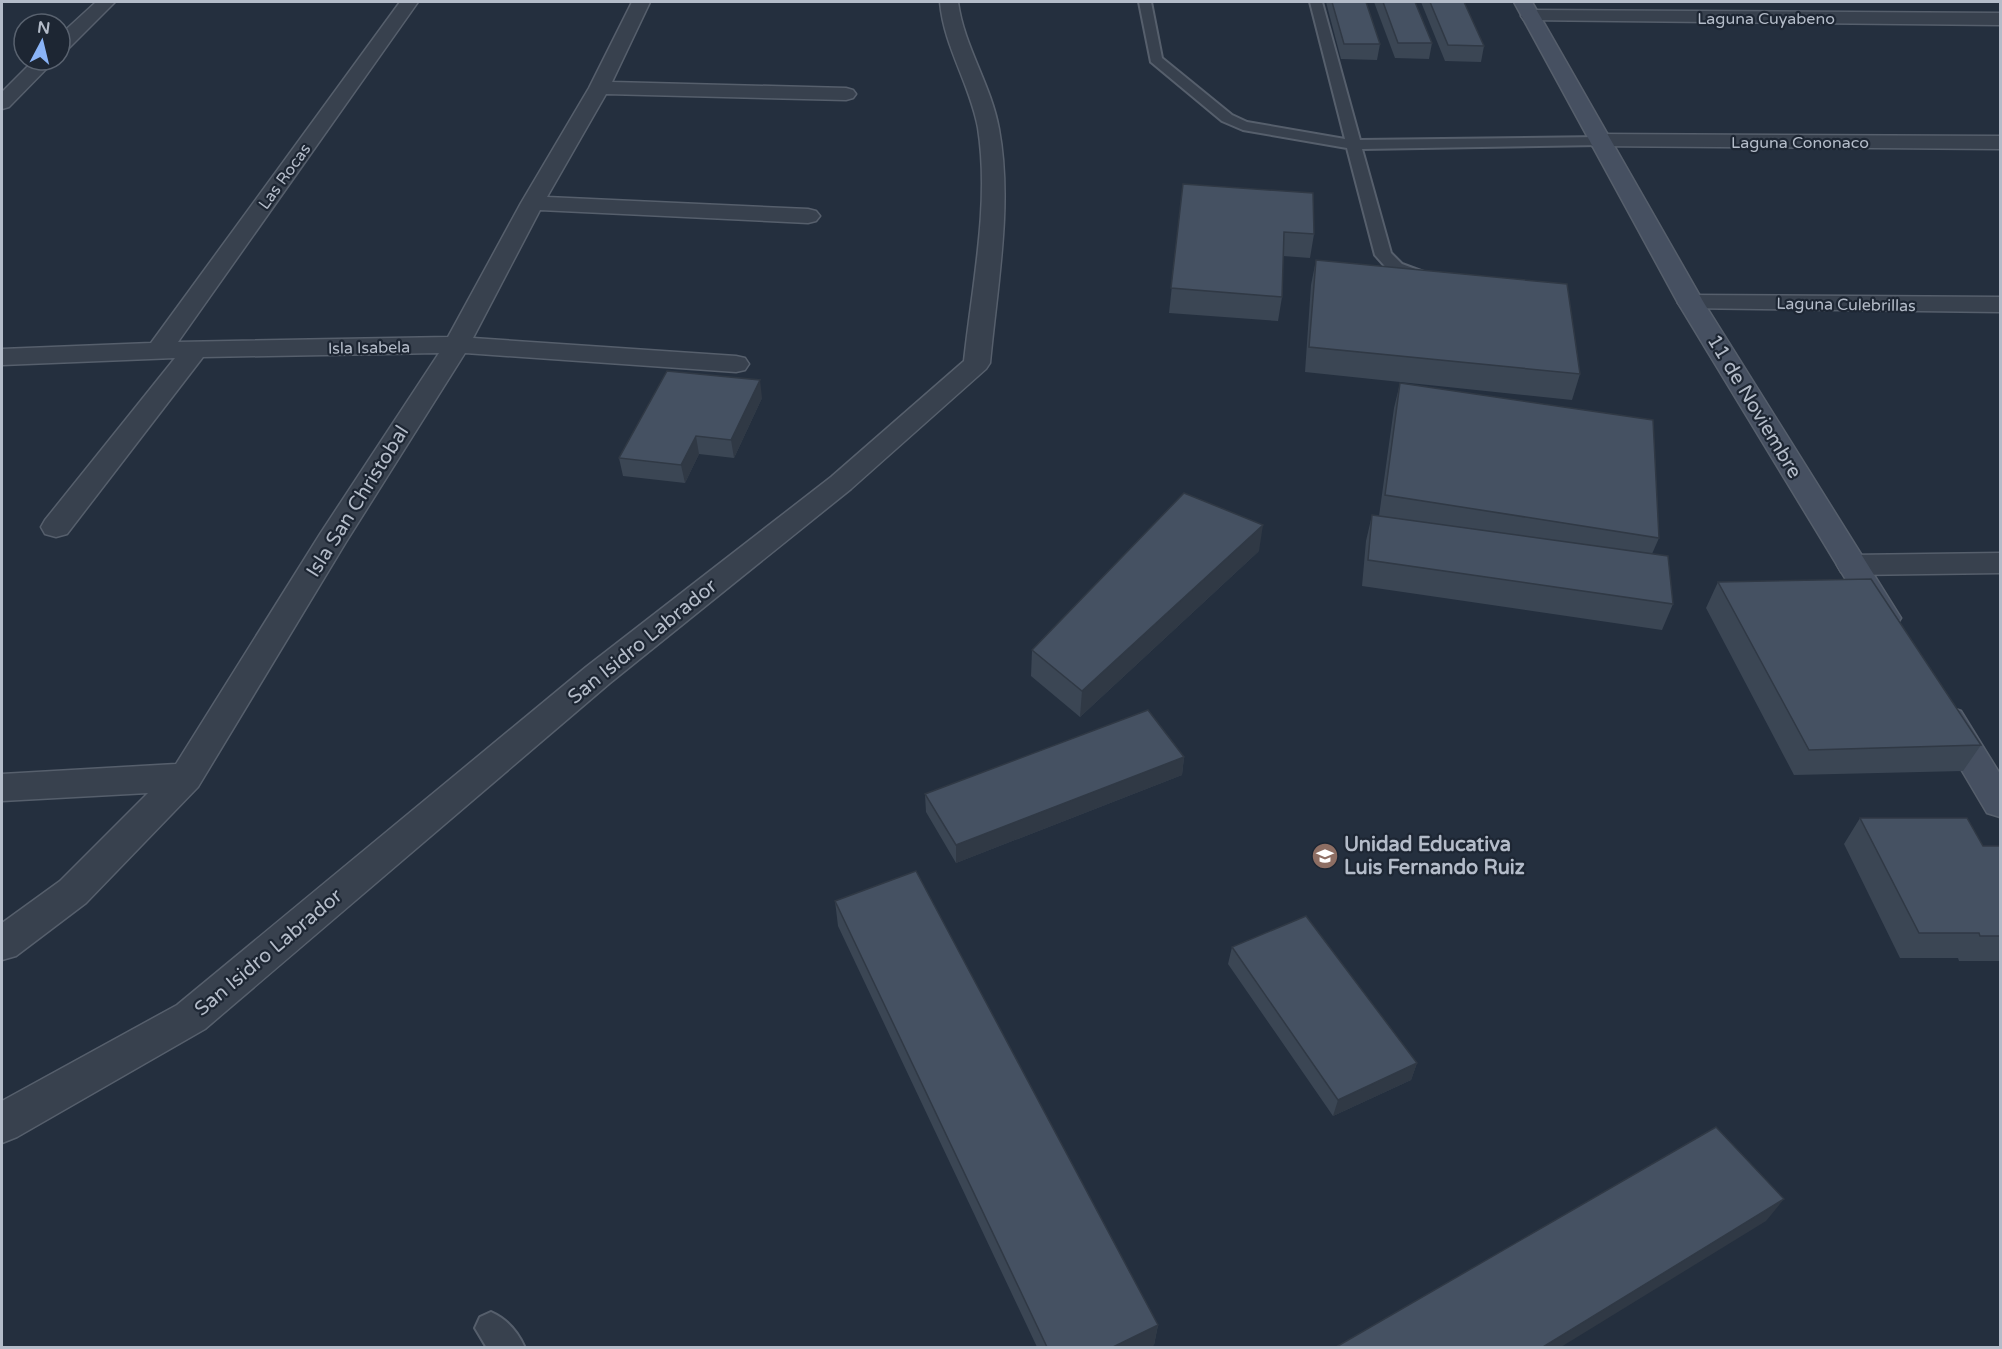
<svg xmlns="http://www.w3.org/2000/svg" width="2002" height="1349" font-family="'Varela Round',sans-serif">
<rect width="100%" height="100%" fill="#242f3e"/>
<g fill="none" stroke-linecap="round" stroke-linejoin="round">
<defs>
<path id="lane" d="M1139 2H1151L1162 58 1232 115 1247 122 1345 139 1310 2H1322L1360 140 1600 137 1607 141 1600 145 1362 149 1391 253 1402 264 1429 274 1431 278 1423 283 1390 272 1375 255 1347 148 1243 130 1222 121 1151 62Z
M491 1312C507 1319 518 1332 525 1348H487L475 1328 480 1317Z"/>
<path id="street" d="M96 2H115L67 50 60 52V35Z
M400 2H418L178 342 448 337 521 203 589 88 632 2H650L612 82 846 88 853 90 856 94 853 98 846 100 606 94 547 197 808 209 816 211 820 216 816 221 808 223 540 210 473 338 736 356 745 358 749 364 745 370 736 372 465 353 346 542 198 787 86 903 16 956 2 960V923L60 881 148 793 2 801V774L176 764 320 534 439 353 203 357 67 534 56 537 45 534 41 527 45 520 175 358 2 365V349L151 343Z
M940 2H958C964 47 991 84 999 129 1013 204 997 287 990 363L986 369 851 489 610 683 205 1029 17 1137 2 1143V1101L177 1005 586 667 831 477 964 361C972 286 990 204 978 128 970 84 944 47 940 2Z
M1531 10 2000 13V25L1524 20 1521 16Z
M34 60H55L9 107 2 109V92Z
M1600 134 2000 136V149L1592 146 1589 141 1592 136Z
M1691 295 2000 297V312L1682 308 1678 303 1682 298Z
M2000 553V573L1852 575 1841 572 1837 565 1841 558 1852 555Z"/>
<path id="secondary" d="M1514 2H1532L1704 303 1901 618 1896 626 1885 629 1874 626 1678 303Z
M1949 707 1961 711 2000 774V817L1987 813 1932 720 1937 711Z"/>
</defs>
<!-- lane casing -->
<use href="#lane" stroke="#565f6c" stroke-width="4"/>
<!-- street casing -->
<use href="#street" stroke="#565f6c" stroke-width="3"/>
<!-- secondary casing -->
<use href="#secondary" stroke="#565f6c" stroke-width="3"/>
<!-- lane -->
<use href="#lane" fill="#38414e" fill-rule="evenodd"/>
<!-- street -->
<use href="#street" fill="#38414e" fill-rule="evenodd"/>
<!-- secondary -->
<use href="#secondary" fill="#465061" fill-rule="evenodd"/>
</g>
<!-- wall -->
<path fill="#3b4654" d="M1326 2H1366L1380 44 1377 60 1341 59Z
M1374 2H1415L1432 43 1429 59 1395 58Z
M1421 2H1464L1484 46 1481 62 1445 61Z
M1183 184 1314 234 1310 258 1283 256 1282 297 1278 321 1169 313Z
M1316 260 1580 374 1572 400 1305 372 1311 285Z
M1400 383 1659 538 1652 554 1673 604 1662 630 1362 586 1366 541 1372 515 1379 516 1394 408Z
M762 398 734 458 699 454 685 483 623 476 619 458Z
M1259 551 1080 717 1031 676 1032 650Z
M1718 582 1981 745 1963 771 1794 775 1706 608Z
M1184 757 1182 775 956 863 926 812 925 794Z
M1860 818 1983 846H2001V961H1959L1958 958H1900L1844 844Z
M835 901 1158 1325 1154 1345 1150 1347H1037L838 926Z
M1232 947 1417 1063 1411 1080 1333 1116 1228 964Z"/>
<!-- shaded-wall -->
<path fill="#303945" d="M760 380 762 398 734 458 731 440Z
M696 436 699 454 685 483 681 465Z
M1263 525 1259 551 1080 717 1082 691Z
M1184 757 1182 775 956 863V845Z
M1417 1063 1411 1080 1333 1116 1338 1100Z
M1784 1199 1766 1221 1561 1347H1543Z
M1158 1325 1154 1345 1150 1347H1113Z"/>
<!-- building -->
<path fill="#455162" stroke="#303945" stroke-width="1.5" d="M1332 2H1366L1380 44H1344Z
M1383 2H1415L1432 43H1398Z
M1430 2H1464L1484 46 1448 45Z
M1183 184 1313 193 1314 234 1284 232 1282 297 1171 288Z
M1316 260 1567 284 1580 374 1309 347Z
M667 371 760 380 731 440 696 436 681 465 619 458Z
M1400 383 1653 420 1659 538 1385 495Z
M1184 493 1263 525 1082 691 1032 650Z
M1372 515 1668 556 1673 604 1368 560Z
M1871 579 1981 745 1809 750 1718 582Z
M1148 710 1184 757 956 845 925 794Z
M1860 818H1967L1983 846H2001V936H1980L1979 933H1919Z
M916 871 1158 1325 1113 1347H1047L835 901Z
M1306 916 1417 1063 1338 1100 1232 947Z
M1716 1127 1784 1199 1543 1347H1336Z"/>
<!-- icons -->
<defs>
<symbol id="school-disc" viewBox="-11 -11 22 22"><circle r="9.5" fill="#8d6e63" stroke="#1d2633"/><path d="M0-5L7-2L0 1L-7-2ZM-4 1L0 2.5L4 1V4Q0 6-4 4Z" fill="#fff"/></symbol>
</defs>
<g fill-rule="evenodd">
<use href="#school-disc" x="1310" y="841" width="30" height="30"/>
</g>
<g text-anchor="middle" stroke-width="4.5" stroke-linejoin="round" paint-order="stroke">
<!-- far-street labels -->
<g font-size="16" fill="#b4bcc9" stroke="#1d2633">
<text x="1766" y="24">Laguna Cuyabeno</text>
<text x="1800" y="148">Laguna Cononaco</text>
<text transform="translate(284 176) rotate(-54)" y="6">Las Rocas</text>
<text transform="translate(1846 304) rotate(1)" y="6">Laguna Culebrillas</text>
<text transform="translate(369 347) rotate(-1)" y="6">Isla Isabela</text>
</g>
<!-- street labels -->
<g font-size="20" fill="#b4bcc9" stroke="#1d2633">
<text transform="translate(1755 406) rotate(59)" y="7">11 de Noviembre</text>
<text transform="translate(357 501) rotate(-58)" y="7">Isla San Christobal</text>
<text transform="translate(642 641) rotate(-39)" y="7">San Isidro Labrador</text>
<text transform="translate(268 952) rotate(-40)" y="7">San Isidro Labrador</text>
</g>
<!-- poi labels -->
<g font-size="20" font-weight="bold" fill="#b4bcc9" stroke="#1d2633" text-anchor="start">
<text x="1344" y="851">Unidad Educativa<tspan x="1344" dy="23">Luis Fernando Ruiz</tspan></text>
</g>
</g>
<!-- border -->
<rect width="2002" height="1349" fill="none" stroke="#b4bcc9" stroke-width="6"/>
<!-- north arrow -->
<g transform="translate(42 42) rotate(7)"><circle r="28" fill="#1d2633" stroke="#59626f" stroke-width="1.5"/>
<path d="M0-4.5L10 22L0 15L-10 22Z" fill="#8ab4f8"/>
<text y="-9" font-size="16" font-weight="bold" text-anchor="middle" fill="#b4bcc9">N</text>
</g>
</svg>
